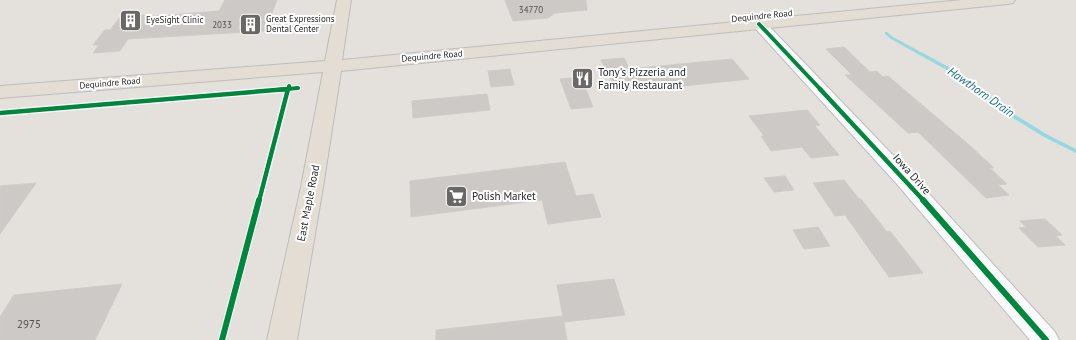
<svg xmlns="http://www.w3.org/2000/svg" width="1076" height="340" font-family="'PT Sans',sans-serif">
<rect width="100%" height="100%" fill="#e4e0dc"/>
<g fill="none" stroke-linecap="round" stroke-linejoin="round">
<!-- stream -->
<path fill="#96d8e0" fill-rule="evenodd" d="M885 32H887L893 37 958 72 1017 116 1048 135 1076 149V153L1044 137 1013 118 954 74 891 39 885 34Z"/>
</g>
<!-- building -->
<path fill="#ccc9c6" stroke="#cfccc8" d="M225 0H277L265 31 128 39 120 51 93 53 99 45H93L105 30H110L121 16 146 15 145 17 219 11Z
M505 0H586L587 10 555 13 548 18 513 21Z
M844 47 870 72 877 71 883 77 888 76 968 144 994 168H990L1007 184 998 185 1009 195 986 198 918 132 908 133 845 75H852L826 49Z
M624 58 629 69 732 59 749 79 656 89 652 82 614 86 601 60Z
M510 69 514 85 491 87 488 71Z
M581 77 593 107 571 109 560 79Z
M487 94 490 110 413 118 412 101Z
M807 110 820 125 815 126 839 155 811 158 802 147 771 151 761 136H764L749 116Z
M565 162 576 196 593 194 601 217 548 224 542 200 411 217 410 181Z
M785 176 794 190 774 192 764 178Z
M844 180 859 199H861L887 232 890 231 923 273 889 277 845 215 835 216 813 183Z
M36 183 0 234V186Z
M1045 219 1062 235 1056 236 1065 245 1038 247 1019 228 1026 227 1020 221Z
M818 227 830 246 804 249 793 230Z
M614 279 625 315 564 322 557 285Z
M122 284 95 340H0V317L14 295Z
M563 316 567 340H436V330Z"/>
<g fill="none" stroke-linecap="round" stroke-linejoin="round">
<defs>
<path id="minor" d="M759 20 764 21 910 173 1055 332 1059 340H1030L896 183 754 27 752 24 754 21Z"/>
<path id="major" d="M337 0H351L342 60 962 0H1015L1013 3 1008 4 341 71 323 187 297 340H267L301 187 323 72 0 98V86L325 61Z"/>
</defs>
<!-- minor casing -->
<use href="#minor" stroke="#bebdbe" stroke-width="2"/>
<!-- major casing -->
<use href="#major" stroke="#bebcbb" stroke-width="2"/>
<!-- minor -->
<use href="#minor" fill="#fbfafa" fill-rule="evenodd"/>
<!-- major -->
<use href="#major" fill="#e3ddd4" fill-rule="evenodd"/>
<defs>
<path id="cycleway-far2" d="M759 24 821 90
M276 90 298 88
M288 90 289 86"/>
<path id="cycleway-far1" d="M820 89 924 201
M0 113 288 89
M259 201 288 89"/>
<path id="cycleway" d="M923 200 1046 340
M222 340 259 200"/>
</defs>
<!-- cycleway-far2 casing -->
<use href="#cycleway-far2" stroke="#fff" stroke-width="6"/>
<!-- cycleway-far1 casing -->
<use href="#cycleway-far1" stroke="#fff" stroke-width="7"/>
<!-- cycleway casing -->
<use href="#cycleway" stroke="#fff" stroke-width="8"/>
<!-- cycleway-far2 -->
<use href="#cycleway-far2" stroke="#00873e" stroke-width="4"/>
<!-- cycleway-far1 -->
<use href="#cycleway-far1" stroke="#00873e" stroke-width="4.5"/>
<!-- cycleway -->
<use href="#cycleway" stroke="#00873e" stroke-width="6"/>
</g>
<!-- icons -->
<defs>
<symbol id="building-square" viewBox="-11 -11 22 22"><rect x="-9" y="-9" width="18" height="18" rx="4" fill="#696866" stroke="#fff"/><path d="M-4-6H4V6H1V3H-1V6H-4ZM-2.5-4.3h1.7v1.8h-1.7ZM.8-4.3h1.7v1.8H.8ZM-2.5-1h1.7V.8h-1.7ZM.8-1h1.7V.8H.8Z" fill="#fff"/></symbol>
<symbol id="restaurant-square" viewBox="-11 -11 22 22"><rect x="-9" y="-9" width="18" height="18" rx="4" fill="#696866" stroke="#fff"/><path d="M-5-6h1v4h1v-4h1v4h1v-4h1v5L-1.5 .5V6h-2V.5L-5-1ZM5-6V6H3V1.5H1.5Q1.5-4 5-6Z" fill="#fff"/></symbol>
<symbol id="supermarket-square" viewBox="-11 -11 22 22"><rect x="-9" y="-9" width="18" height="18" rx="4" fill="#696866" stroke="#fff"/><path d="M-6-5.5h2.5l.6 2H6L4.5 2H-2.5L-4.4-4H-6ZM-1.5 3.2a1.3 1.3 0 1 0 .1 0ZM3 3.2a1.3 1.3 0 1 0 .1 0Z" fill="#fff"/></symbol>
</defs>
<g fill-rule="evenodd">
<use href="#building-square" x="118" y="8" width="25" height="25"/>
<use href="#building-square" x="238" y="12" width="25" height="25"/>
<use href="#restaurant-square" x="570" y="66" width="25" height="25"/>
<use href="#supermarket-square" x="444" y="184" width="25" height="25"/>
</g>
<g text-anchor="middle" stroke-width="4" stroke-linejoin="round" paint-order="stroke">
<!-- number labels -->
<g font-size="9" fill="#515050">
<text x="531" y="13">34770</text>
<text x="222" y="28">2033</text>
</g>
<!-- far-street labels -->
<g font-size="9" fill="#272727" stroke="#fff">
<text transform="translate(762 16) rotate(-6)" y="3">Dequindre Road</text>
<text transform="translate(432 56) rotate(-5)" y="3">Dequindre Road</text>
<text transform="translate(110 83) rotate(-5)" y="3">Dequindre Road</text>
</g>
<!-- far-poi labels -->
<g font-size="9" fill="#272727" stroke="#fff" text-anchor="start">
<text x="266" y="22">Great Expressions<tspan x="266" dy="10">Dental Center</tspan></text>
<text x="146" y="23">EyeSight Clinic</text>
</g>
<!-- poi labels -->
<g font-size="11" fill="#272727" stroke="#fff" text-anchor="start">
<text x="598" y="76">Tony's Pizzeria and<tspan x="598" dy="13">Family Restaurant</tspan></text>
<text x="472" y="200">Polish Market</text>
</g>
<!-- street labels -->
<g font-size="11" fill="#272727" stroke="#fff">
<text transform="translate(912 174) rotate(48)" y="4">Iowa Drive</text>
<text transform="translate(308 203) rotate(-79)" y="4">East Maple Road</text>
</g>
<!-- near-number labels -->
<g font-size="11" fill="#515050">
<text x="29" y="328">2975</text>
</g>
<!-- water labels -->
<g font-size="12" font-style="italic" fill="#187189" stroke="#fff">
<text transform="translate(981 92) rotate(35)" y="4">Hawthorn Drain</text>
</g>
</g>
</svg>
